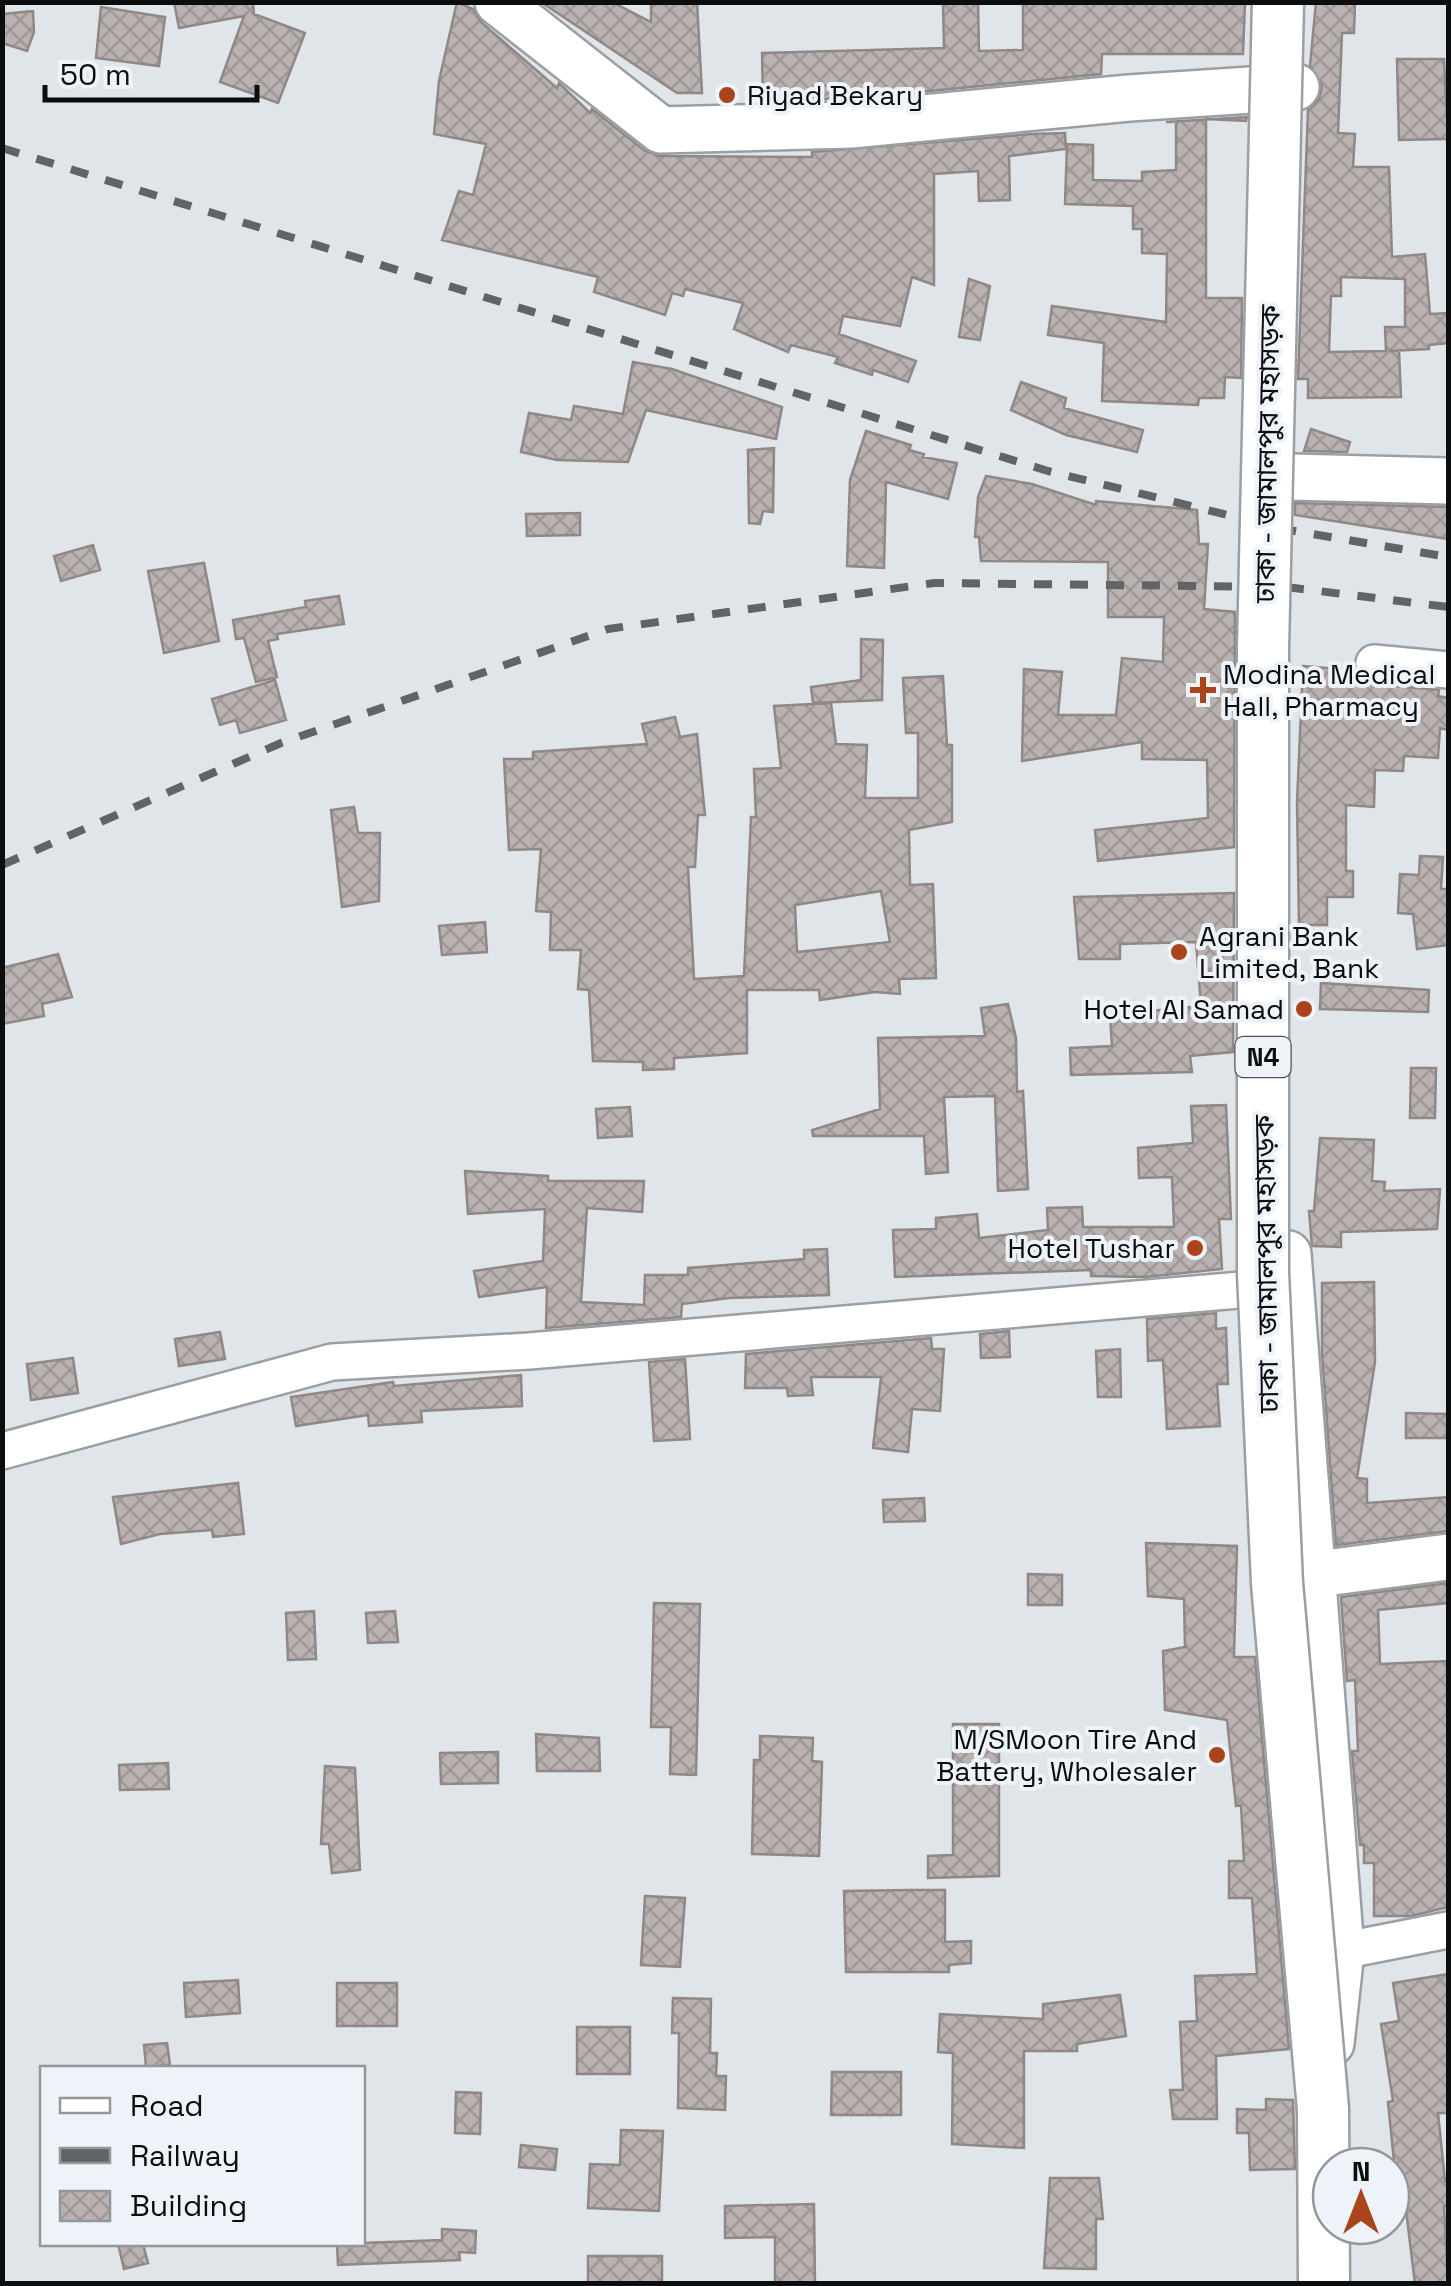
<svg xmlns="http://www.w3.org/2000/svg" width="1451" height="2286" font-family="'Space Grotesk','Noto Sans Bengali',sans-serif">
<defs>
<pattern id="building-cross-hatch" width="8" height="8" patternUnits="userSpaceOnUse" patternTransform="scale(2.5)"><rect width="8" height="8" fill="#bab2b1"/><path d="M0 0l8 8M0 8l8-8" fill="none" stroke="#9f9897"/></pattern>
</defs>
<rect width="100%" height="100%" fill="#e0e5ea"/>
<!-- building -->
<path fill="url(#building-cross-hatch)" stroke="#8f8887" stroke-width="2.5" fill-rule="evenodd" d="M174 2H253L254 14 305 33 278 103 220 82 244 16 179 28Z
M457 2 473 9 482 23 557 88 559 83 590 113 592 109 645 151 660 156 812 157V152L1032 134 1065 133 1066 149 1009 156 1010 200 979 201 978 171 934 174V285L912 277 900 326 843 316 839 334 916 361 908 382 873 370 872 375 835 363 838 357 791 345 788 352 734 329 743 303 685 289 683 296 672 293 665 315 594 292 598 277 442 240 459 191 473 195 486 144 434 134 439 81Z
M541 2H612L651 22V2H697L702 93H677Z
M943 2H978L979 51 1023 50V2H1245L1243 54H1102L1101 74 860 98 763 101 762 53 944 48Z
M1316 2 1355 3 1354 33H1342L1338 133 1355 134 1353 167H1389L1392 257 1425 254 1430 314 1448 313V343L1429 345V349L1389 351H1399L1401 397 1308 398V379H1298L1308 110 1319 99 1322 86 1310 66ZM1341 277 1405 279V327H1385L1386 351 1329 352 1331 296H1341Z
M101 7 165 17 159 66 96 58Z
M33 11 34 32 27 51 2 43V14Z
M1397 59H1444L1448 139 1399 140Z
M1247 117 1246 121 1206 119V298H1242L1241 378 1225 377 1224 398H1199L1198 405 1102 401 1104 343 1048 335 1052 306 1166 322 1167 254 1142 253V229H1133V206L1065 204 1067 144 1093 145V180L1142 181V172L1176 170V122H1166Z
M969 279 990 286 980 340 959 337Z
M633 362 672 369 782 407 776 439 646 410 628 462 557 460 521 452 529 413 571 420 574 406 623 414Z
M1021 382 1066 398 1064 408 1143 430 1137 452 1066 435 1011 410Z
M1311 429 1350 442 1347 452 1304 451Z
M866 431 911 445 909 450 924 454 923 457 957 463 948 499 886 482 884 568 847 566 850 480Z
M774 448 773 512 763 511 760 524 749 523 748 450Z
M986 476 1032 484 1096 505V501L1197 510 1199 544H1208L1204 609 1235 612 1234 847 1098 861 1095 830 1208 818 1207 760 1142 759V742L1022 761 1024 669 1062 672 1058 715H1116L1122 658 1163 662 1164 617H1108V562L981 561 979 537H975L978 497Z
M1295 503 1448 507V539L1295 515Z
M580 513V535L527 536 526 514Z
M93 545 100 570 61 581 54 556Z
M204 563 219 641 164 653 148 571Z
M339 596 344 624 277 634 278 639 268 641 277 677 256 682 244 638 236 639 233 620 306 607 305 601Z
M861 639 883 640 882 700 813 703 811 687 861 680Z
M1303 666 1351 670 1371 684 1439 690 1438 696 1448 698V730L1440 728 1438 758 1404 756 1403 771 1375 770 1374 807 1346 805V871H1353V897H1327V925H1299L1297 802Z
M943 676 947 745H952V822L909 830 910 885 933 884 936 978 899 979 900 994 875 992 820 1000 819 990H747V1053L674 1058V1069L643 1070V1062L593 1061 589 990 578 989 581 950H550L551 912 536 911 541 849 509 850 504 759H533V752L647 744 642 724 675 717 680 737 697 734 705 815H698L695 867H688L694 979 744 976 751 817H756L754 769 781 768 774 706 831 703 836 744 867 745 865 798H918V733H906L903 678ZM881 891 890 942 797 952 795 905Z
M275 680 286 720 240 733 236 720 220 725 212 699Z
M354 807 358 833H380L379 901 342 907 331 810Z
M1420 856 1443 857 1441 889H1448V945L1417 949 1413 914 1398 913 1400 874 1419 875Z
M1234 893 1233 1052 1190 1056 1192 1072 1071 1075 1070 1048 1112 1046 1110 1015 1201 1006 1196 942 1120 944V959H1079L1074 897Z
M485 922 487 952 442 955 439 926Z
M58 954 72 997 42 1004 44 1016 2 1024V968Z
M1321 983 1429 990 1428 1012 1320 1009Z
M1008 1004 1016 1038 1017 1092 1023 1091 1028 1189 998 1191 995 1096 944 1097 948 1172 926 1174 924 1136H813L812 1130 880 1109 878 1038 985 1036 981 1008Z
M1411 1068H1436L1435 1118H1410Z
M1226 1105 1231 1219H1219L1222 1269 1145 1277 1091 1276V1270L895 1277 893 1230 936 1229V1218L977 1214 979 1238 1048 1230 1047 1208 1082 1207 1083 1227H1174L1172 1177 1139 1178 1138 1148 1193 1143 1191 1106Z
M630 1107 632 1136 598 1138 596 1109Z
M1320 1138 1374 1140 1372 1181 1385 1182 1384 1191 1440 1189 1437 1229 1341 1232V1247L1312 1246 1309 1211H1314Z
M465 1171 548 1176V1181H644L642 1212 587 1208 581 1302 644 1305 645 1275H688V1268L804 1259V1250L827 1249 829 1295 729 1298 682 1304 681 1317 546 1328 547 1287 479 1297 474 1271 543 1261 545 1209 468 1214Z
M1374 1282 1375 1362 1357 1478 1367 1479V1503L1448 1497V1531L1336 1545 1322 1353V1283Z
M1216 1313V1329L1226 1328 1228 1384H1217L1220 1426 1167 1429 1163 1360 1148 1361 1147 1319Z
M1009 1331 1010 1357 981 1358 980 1334Z
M220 1332 225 1359 179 1366 175 1339Z
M931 1338 932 1349H944L940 1411 912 1409 908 1452 873 1448 881 1377H811L813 1395 788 1396 787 1388H745L746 1354Z
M1120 1349 1121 1397H1098L1096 1351Z
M73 1358 78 1393 31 1400 27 1364Z
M685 1359 690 1439 654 1441 649 1362Z
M521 1375 522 1406 421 1411 422 1422 369 1426 368 1415 296 1426 291 1397 393 1382 394 1386Z
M1406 1413 1447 1414V1438H1406Z
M238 1483 244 1534 213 1537 212 1530 160 1534 121 1544 113 1497Z
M924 1498 925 1521 884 1522 883 1500Z
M1146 1543 1237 1546 1234 1657H1255L1289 2049 1216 2056 1217 2119H1173L1170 2090H1183L1180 2022 1197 2021 1195 1976 1257 1974 1252 1898H1229V1861H1244L1241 1805 1236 1806 1227 1720 1165 1710 1163 1651 1185 1647 1184 1599 1148 1596Z
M1028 1574 1062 1575V1605H1028Z
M1448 1583V1603L1378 1610 1380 1664 1447 1661 1448 1907 1411 1916H1374V1863H1364V1845H1360L1352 1751H1358L1355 1680 1347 1681 1341 1597Z
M654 1603 700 1604 696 1775 670 1774 671 1727H651Z
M314 1611 316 1659 288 1660 286 1613Z
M395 1611 398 1642 368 1643 366 1613Z
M953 1724H999V1876L928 1878V1856L953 1855Z
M536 1734 599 1738 600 1771H537Z
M760 1736 813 1738 812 1761 822 1762 819 1856 752 1854 754 1760H760Z
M498 1752V1783L441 1784 440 1753Z
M168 1763 169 1789 120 1790 119 1765Z
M325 1766 355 1768 360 1870 332 1873 329 1844H321Z
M911 1890H945V1942L971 1941V1963L949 1965V1972H846L844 1891Z
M645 1896 685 1898 680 1967 641 1965Z
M1448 1974V2113H1438L1445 2181 1448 2180V2206H1444L1448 2284H1415L1406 2210 1399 2211 1388 2102 1393 2101 1381 2024 1399 2021 1393 1983Z
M238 1980 240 2013 186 2017 184 1983Z
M337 1983H397V2026H337Z
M1120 1995 1126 2036 1077 2044V2051H1024V2148L952 2144 953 2053 938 2052 940 2014 1043 2019V2004Z
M673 1998 711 1999 710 2053H717L716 2076H726L725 2110 678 2108 679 2033H672Z
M577 2027H630V2074H577Z
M167 2043 170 2065 146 2067 144 2045Z
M832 2072H901V2115H831Z
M456 2092 481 2093 480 2134 455 2133Z
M1266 2099 1293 2100 1295 2169 1250 2170 1249 2133H1237V2109L1266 2110Z
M621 2130 663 2131 659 2211 588 2208 590 2164 620 2165Z
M521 2145 557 2149 555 2170 519 2167Z
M1050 2178H1099L1103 2219H1096V2269L1044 2268Z
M814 2204 815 2284H775V2237L725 2238V2206Z
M442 2229 476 2231 475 2253 459 2252 460 2260 338 2265 337 2244 442 2240Z
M118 2244H143L148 2263 124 2269Z
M588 2256H662V2284H588Z"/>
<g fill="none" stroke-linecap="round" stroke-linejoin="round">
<defs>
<path id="minor" d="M1374 663 1448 670
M2 1451 332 1362 529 1351 1287 1286
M1341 1951 1448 1930"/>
<path id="major" d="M498 2 661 130 851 125 1129 98 1296 87
M1291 477 1448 481
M1288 1254 1341 1951 1331 2043
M1310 1575 1448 1557"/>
<path id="highway" d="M1323 2109 1324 2284"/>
</defs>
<!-- minor casing -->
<use href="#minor" stroke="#9a9fa4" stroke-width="40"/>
<!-- major casing -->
<use href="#major" stroke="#9a9fa4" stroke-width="50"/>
<!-- highway casing -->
<use href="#highway" stroke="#9a9fa4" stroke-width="55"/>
<!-- minor -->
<use href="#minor" stroke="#fff" stroke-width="35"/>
<!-- major -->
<use href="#major" stroke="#fff" stroke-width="45"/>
<!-- highway -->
<use href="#highway" stroke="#fff" stroke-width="50"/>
<!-- rail -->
<path stroke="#616366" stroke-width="8" stroke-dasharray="18 18" stroke-linecap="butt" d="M2 148 1048 471 1289 530 1448 557
M2 865 281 743 608 629 934 583 1286 587 1448 607"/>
<defs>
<path id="highway-bridge" d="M1278 2 1263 648V1273L1277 1583 1323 2109"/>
</defs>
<!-- highway-bridge casing -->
<use href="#highway-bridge" stroke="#9a9fa4" stroke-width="55" stroke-linecap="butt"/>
<!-- highway-bridge -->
<use href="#highway-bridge" stroke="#fff" stroke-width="50"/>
</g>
<!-- markers -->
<g fill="#aa441b" stroke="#edf3f8" stroke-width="4">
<circle cx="727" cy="95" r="10"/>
<path d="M1198 675h10v10h10v10h-10v10h-10v-10h-10v-10h10z"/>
<circle cx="1179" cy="952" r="10"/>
<circle cx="1304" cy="1009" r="10"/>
<circle cx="1195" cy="1248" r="10"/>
<circle cx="1217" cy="1755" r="10"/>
</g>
<g text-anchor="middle" stroke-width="8" stroke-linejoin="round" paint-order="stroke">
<!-- shield labels -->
<rect fill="#edf3f8" stroke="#505255" stroke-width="2.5" x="1235.5" y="1037" width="55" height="40" rx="8"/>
<g font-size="25" font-weight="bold" fill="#0c0d0f">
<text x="1263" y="1066">N4</text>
</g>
<!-- poi labels -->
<g font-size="28" fill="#0c0d0f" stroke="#edf3f8" text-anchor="start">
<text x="747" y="105">Riyad Bekary</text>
<text x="1223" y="684">Modina Medical<tspan x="1223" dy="32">Hall, Pharmacy</tspan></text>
<text x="1199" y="946">Agrani Bank<tspan x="1199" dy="32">Limited, Bank</tspan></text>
<text x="1284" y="1019" text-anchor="end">Hotel Al Samad</text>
<text x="1175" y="1258" text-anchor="end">Hotel Tushar</text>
<text x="1197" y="1749" text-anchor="end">M/SMoon Tire And<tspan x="1197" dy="32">Battery, Wholesaler</tspan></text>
</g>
<!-- street labels -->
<g font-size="28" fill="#0c0d0f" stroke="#edf3f8">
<text transform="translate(1267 454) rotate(-89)" y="10">ঢাকা - জামালপুর মহাসড়ক</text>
<text transform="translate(1266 1264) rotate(-91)" y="10">ঢাকা - জামালপুর মহাসড়ক</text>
</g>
</g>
<!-- border -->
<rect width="1451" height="2286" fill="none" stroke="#0c0d0f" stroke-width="10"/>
<!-- legend -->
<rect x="40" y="2066" width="325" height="180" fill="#edf3f8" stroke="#93979b" stroke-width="2.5"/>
<rect x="60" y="2098" width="50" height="15" fill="#ffffff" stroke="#93979b" stroke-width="2.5"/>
<text x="130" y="2116" font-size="30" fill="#0c0d0f">Road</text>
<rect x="60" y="2148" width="50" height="15" fill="#616366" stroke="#93979b" stroke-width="2.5"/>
<text x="130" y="2166" font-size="30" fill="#0c0d0f">Railway</text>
<rect x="60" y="2191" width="50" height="30" fill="url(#building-cross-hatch)" stroke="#93979b" stroke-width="2.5"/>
<text x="130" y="2216" font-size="30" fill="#0c0d0f">Building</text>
<!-- north arrow -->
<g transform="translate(1361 2196)"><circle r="48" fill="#edf3f8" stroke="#93979b" stroke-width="2.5"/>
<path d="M0-8L18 38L0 25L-18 38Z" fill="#aa441b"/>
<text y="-15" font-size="28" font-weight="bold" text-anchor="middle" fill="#0c0d0f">N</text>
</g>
<!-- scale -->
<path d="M45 85v15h212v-15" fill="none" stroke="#0c0d0f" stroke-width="5"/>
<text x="60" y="85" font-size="30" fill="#0c0d0f" stroke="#edf3f8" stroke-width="8" paint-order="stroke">50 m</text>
</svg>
